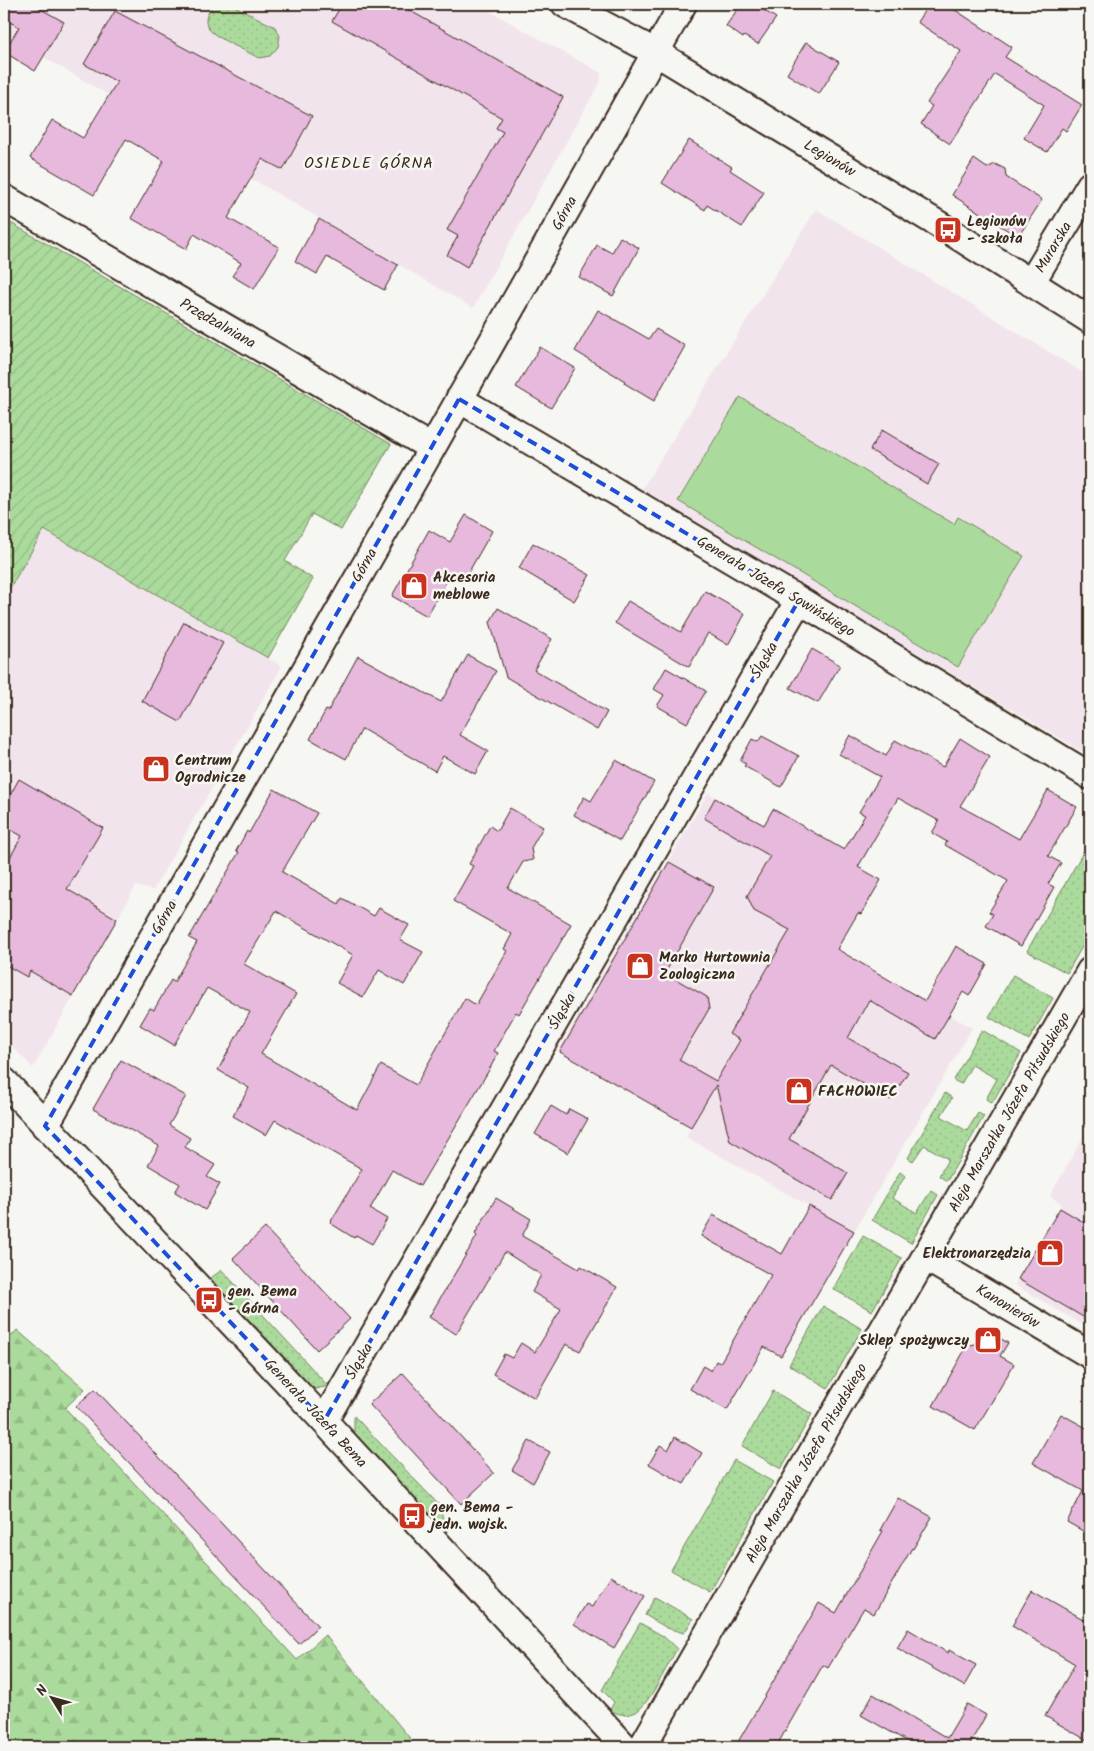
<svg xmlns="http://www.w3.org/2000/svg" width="1094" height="1751" font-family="Kalam,sans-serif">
<defs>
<pattern id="grass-dots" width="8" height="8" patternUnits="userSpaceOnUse" patternTransform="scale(1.25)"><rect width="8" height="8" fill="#abdb9c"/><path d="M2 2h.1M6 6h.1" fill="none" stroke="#94bc86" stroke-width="1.8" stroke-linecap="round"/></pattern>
<pattern id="forest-firs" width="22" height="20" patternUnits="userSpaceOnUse" patternTransform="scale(1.25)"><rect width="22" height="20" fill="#abdb9c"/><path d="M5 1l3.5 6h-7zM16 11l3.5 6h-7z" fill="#94bc86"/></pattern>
<pattern id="garden-furrows" width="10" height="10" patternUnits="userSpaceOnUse" patternTransform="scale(1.25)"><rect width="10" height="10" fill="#abdb9c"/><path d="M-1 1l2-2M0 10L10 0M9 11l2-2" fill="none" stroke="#94bc86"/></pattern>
</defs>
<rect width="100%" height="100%" fill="#f6f6f2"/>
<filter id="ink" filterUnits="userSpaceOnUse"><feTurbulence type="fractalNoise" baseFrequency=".02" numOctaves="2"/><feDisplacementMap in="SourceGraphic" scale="10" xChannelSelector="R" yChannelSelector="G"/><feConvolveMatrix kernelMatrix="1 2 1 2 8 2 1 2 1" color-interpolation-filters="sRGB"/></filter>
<g filter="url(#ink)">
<!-- built -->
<path fill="#f2e4ec" d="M4 4H477L601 73 600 82 473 308 4 34Z
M816 209 1090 377V756L642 489Z
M44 530 282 666 153 890 136 886 33 1068 4 1038V598Z
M708 793 764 825 817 938 972 1028 854 1231 686 1137 691 1127 558 1051Z
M1090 1125V1329L1015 1285 1062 1204 1050 1196Z"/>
<!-- grass -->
<path fill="url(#grass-dots)" stroke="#73825d" d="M214 4H231L275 27 280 36 278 47 270 56 259 58C249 53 240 48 231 44 211 33 196 26 214 4Z
M1090 840V933L1067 973 1027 951Z
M1013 975 1053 998 1029 1040 989 1017Z
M982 1030 1021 1053 992 1103 986 1099 997 1079 972 1065 961 1084 953 1080Z
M945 1093 952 1098 941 1116 967 1131 978 1113 984 1116 947 1181 939 1176 948 1159 924 1145 913 1161 908 1158Z
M900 1172 905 1176 892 1198 917 1213 931 1190 938 1195 911 1243 872 1220Z
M863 1236 902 1258 872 1311 833 1289Z
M222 1270 328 1386 316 1389 306 1384 209 1279Z
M823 1306 862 1329 828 1388 789 1365Z
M773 1391 812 1414 781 1469 742 1446Z
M354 1416 439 1505 448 1535 361 1444 354 1432Z
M734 1460 773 1482 710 1592 671 1570Z
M655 1597 693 1619 684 1633 667 1628 645 1615Z
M640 1623 663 1636 677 1649C669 1662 649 1705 636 1712 628 1716 618 1715 610 1710L614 1702 602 1690Z"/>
<!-- forest -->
<path fill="url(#forest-firs)" stroke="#73825d" d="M17 1330 85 1389 65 1408 297 1660 325 1635 417 1747H4V1344Z"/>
<!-- garden -->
<path fill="url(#garden-furrows)" stroke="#73825d" d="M4 219 391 444 341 530 312 514 285 561 313 579 268 658 44 530 4 598Z"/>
<!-- pitch -->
<path fill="#abdb9c" stroke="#73825d" d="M740 397 954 524 958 517 1024 556 958 667 678 501Z"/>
<!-- building -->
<path fill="#e7b9dd" stroke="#3b2a1e" d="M4 4H32L64 22 35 71 4 52 19 27 4 19Z
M342 4H398L563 97 467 267 447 255 458 236 447 230 503 132 496 128 502 118 332 21Z
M741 4H754L776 18 758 44 744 36 743 38 726 26Z
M929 4H946L1012 47 1005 57 1082 105 1066 131 1062 128 1047 152 1024 138 1044 105 995 74 950 144 921 124 932 106 927 103 961 51 917 22Z
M115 11 312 116 283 170 262 159 228 218 279 247 254 289 232 276 241 263 194 234 186 249 131 218 164 161 126 139 94 195 30 158 52 120 83 138 117 82 84 64Z
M806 42 839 62 819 94 787 74Z
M689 140 732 167 730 170 764 192 742 227 707 205 705 210 662 183Z
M974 159 987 168 995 164 1005 169 1006 177 1042 200 1018 237 952 195Z
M319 219 398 265 384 290 327 257 317 274 295 261Z
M620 237 639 248 613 296 579 277 597 245 612 253Z
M598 310 649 339 656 329 685 346 654 401 624 383 625 381 575 351Z
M540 347 575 368 551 408 516 387Z
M882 430 939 464 927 484 870 450Z
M466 515 492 531 463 582 450 575 427 616 392 596 429 530 450 542Z
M533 543 590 575 574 601 519 568Z
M705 591 745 614 728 645 708 633 689 667 615 623 628 601 681 632Z
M498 608 552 639 534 670 607 712 597 730 506 677 490 622Z
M184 622 223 643 180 722 142 701Z
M812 649 840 665 818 703 790 688Z
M468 655 496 671 460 735 488 751 475 774 443 756 435 771 362 729 346 759 310 739 326 710 328 711 358 656 441 702Z
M666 668 706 691 687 723 657 706 664 695 654 689Z
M850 735 886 756 895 740 943 767 960 738 990 757 960 806 1019 839 1048 790 1077 807 1048 856 1061 863 1048 884 1054 887 1021 946 986 926 993 914 989 912 1008 881 945 845 947 842 932 833 939 821 898 798 858 867 881 880 861 914 858 913 837 949 925 1001 956 946 987 964 969 996 963 992 935 1039 869 1000 848 1038 908 1072 891 1100 831 1065 789 1139 848 1173 832 1200 730 1141 716 1085 691 1127 560 1052 669 862 714 887 665 973 707 997 709 1009 679 1060 716 1081 740 1040 729 1034 790 930 754 911 747 896 770 856 704 818 715 798 764 825 773 809 844 850 865 815 859 812 880 777 839 754Z
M762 736 799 756 781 787 744 766 746 764 740 761 752 739 758 742Z
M616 760 654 782 620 841 574 815 584 797 591 801Z
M19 779 103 828 67 889 117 919 73 996 30 971 27 977 4 964V868L22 836 4 826V806Z
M274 789 317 813 282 872 339 904 342 898 374 916 379 908 409 925 400 940 423 952 404 985 379 970 363 997 337 983 353 955 276 911 244 964 296 994 261 1054 357 1110 381 1065 416 1085 465 998 476 1005 507 951 504 949 512 934 453 901 473 866 469 864 490 826 497 831 510 808 543 827 531 848 533 860 523 862 508 888 571 924 519 1014 516 1012 494 1051 498 1053 489 1070 420 1186 392 1170 370 1209 387 1219 372 1244 356 1235 354 1238 330 1223 362 1169 275 1120 266 1135 233 1116 249 1088 218 1070 250 1012 207 988 174 1045 140 1025 150 1008 154 1010 171 980 174 982 197 942 189 938 239 852 236 851 247 831 249 833Z
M121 1060 186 1096 169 1125 190 1138 185 1147 215 1165 207 1177 220 1184 205 1210 175 1192 180 1184 148 1165 159 1146 93 1109Z
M551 1106 566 1115 569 1109 588 1119 568 1153 535 1134Z
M496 1198 531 1219 522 1236 579 1269 581 1266 617 1287 580 1351 566 1344 535 1398 493 1374 504 1354 512 1358 521 1343 535 1352 561 1309 532 1292 541 1275 505 1252 456 1334 429 1317 477 1236 475 1234Z
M809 1206 854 1231 781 1356 764 1347 727 1410 690 1389 703 1366 711 1371 716 1361 720 1363 771 1275 701 1236 713 1215 782 1254Z
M1060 1208 1090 1226V1321L1018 1279Z
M265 1228 350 1319 317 1350 233 1258Z
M986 1330 1008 1343 1000 1356 1014 1364 975 1430 933 1406 967 1346 978 1343Z
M403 1373 494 1473 461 1504 369 1404Z
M95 1389 318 1626 299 1644 76 1406Z
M1061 1414 1090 1430V1535L1067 1522 1083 1491 1033 1463Z
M675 1437 702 1453 684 1484 649 1464 660 1445 668 1450Z
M529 1441 550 1452 533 1483 512 1470Z
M898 1498 932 1517 913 1549 912 1548 874 1614 864 1608 828 1668 823 1665 776 1747H735L819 1603 836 1613 883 1531 880 1530Z
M611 1576 645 1596 614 1648 574 1624 586 1604 592 1607Z
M1032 1590 1090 1623V1742L1045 1716 1075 1664 1012 1626Z
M908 1629 948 1653 949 1650 976 1665 964 1686 897 1648Z
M873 1694 947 1738 967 1704 986 1715 968 1747H917L861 1715Z"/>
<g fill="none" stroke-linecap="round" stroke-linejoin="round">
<defs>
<path id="minor" d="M565 4 655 52 948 230 1090 320
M4 198 432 448
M1031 283 1090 185
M459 399 799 600 1090 776
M4 1081 324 1421 625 1747
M45 1126 432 448 683 4
M925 1257 1090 1355
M324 1421 799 600
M642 1747 1090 971"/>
</defs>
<!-- minor casing -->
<use href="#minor" stroke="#3b2a1e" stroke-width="30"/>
<!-- minor -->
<use href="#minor" stroke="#f6f6f2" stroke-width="26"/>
</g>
</g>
<!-- marked area -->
<path fill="none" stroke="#1d4ed8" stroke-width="4" stroke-dasharray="10 6" stroke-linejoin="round" d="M459 399 799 600 324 1421 45 1126Z"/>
<!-- icons -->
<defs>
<symbol id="bus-square" viewBox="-11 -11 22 22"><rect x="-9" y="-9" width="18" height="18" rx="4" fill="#c8321e" stroke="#f6f6f2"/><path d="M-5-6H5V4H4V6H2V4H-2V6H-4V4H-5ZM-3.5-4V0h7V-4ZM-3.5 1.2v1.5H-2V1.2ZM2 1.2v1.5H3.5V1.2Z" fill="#fff"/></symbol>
<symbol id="shop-square" viewBox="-11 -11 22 22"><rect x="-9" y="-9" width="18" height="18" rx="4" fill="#c8321e" stroke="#f6f6f2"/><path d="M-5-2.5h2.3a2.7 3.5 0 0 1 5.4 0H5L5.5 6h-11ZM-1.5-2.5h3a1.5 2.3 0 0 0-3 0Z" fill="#fff"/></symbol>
</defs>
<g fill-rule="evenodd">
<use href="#bus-square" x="932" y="214" width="32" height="32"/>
<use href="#shop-square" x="398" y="570" width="32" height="32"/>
<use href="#shop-square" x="140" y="753" width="32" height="32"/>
<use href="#shop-square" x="624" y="950" width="32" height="32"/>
<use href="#shop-square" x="783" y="1075" width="32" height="32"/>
<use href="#shop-square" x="1034" y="1237" width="32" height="32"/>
<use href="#bus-square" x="193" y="1284" width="32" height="32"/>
<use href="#shop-square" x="972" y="1324" width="32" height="32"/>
<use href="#bus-square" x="396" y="1500" width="32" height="32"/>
</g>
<g text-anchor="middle" stroke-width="5" stroke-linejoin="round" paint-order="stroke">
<!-- street labels -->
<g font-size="15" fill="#3b2a1e" stroke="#f6f6f2">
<text transform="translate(830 158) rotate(31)" y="5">Legionów</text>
<text transform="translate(564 213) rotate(-61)" y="5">Górna</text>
<text transform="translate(1053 247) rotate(-59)" y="5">Murarska</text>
<text transform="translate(218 323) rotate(30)" y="5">Przędzalniana</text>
<text transform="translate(364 565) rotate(-60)" y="5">Górna</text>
<text transform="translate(776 586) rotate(31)" y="5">Generała Józefa Sowińskiego</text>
<text transform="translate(764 660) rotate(-60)" y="5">Śląska</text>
<text transform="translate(164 917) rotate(-60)" y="5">Górna</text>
<text transform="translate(562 1011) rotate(-60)" y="5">Śląska</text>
<text transform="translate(1009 1112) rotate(-60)" y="5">Aleja Marszałka Józefa Piłsudskiego</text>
<text transform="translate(1008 1306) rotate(31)" y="5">Kanonierów</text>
<text transform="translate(359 1361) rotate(-60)" y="5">Śląska</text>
<text transform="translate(316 1413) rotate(47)" y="5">Generała Józefa Bema</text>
<text transform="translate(806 1463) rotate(-60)" y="5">Aleja Marszałka Józefa Piłsudskiego</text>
</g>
<!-- poi labels -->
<g font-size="15" font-weight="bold" fill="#3b2a1e" stroke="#f6f6f2" text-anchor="start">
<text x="967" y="226">Legionów<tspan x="967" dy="17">- szkoła</tspan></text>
<text x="433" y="582">Akcesoria<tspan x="433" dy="17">meblowe</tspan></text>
<text x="175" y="765">Centrum<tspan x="175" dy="17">Ogrodnicze</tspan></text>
<text x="659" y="962">Marko Hurtownia<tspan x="659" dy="17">Zoologiczna</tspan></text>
<text x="818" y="1096">FACHOWIEC</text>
<text x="1031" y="1258" text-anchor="end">Elektronarzędzia</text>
<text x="228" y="1296">gen. Bema<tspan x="228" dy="17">- Górna</tspan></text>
<text x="969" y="1345" text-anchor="end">Sklep spożywczy</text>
<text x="431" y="1512">gen. Bema -<tspan x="431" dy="17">jedn. wojsk.</tspan></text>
</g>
<!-- neighbourhood labels -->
<g font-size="16" letter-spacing="1" fill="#3b2a1e" stroke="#f6f6f2">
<text x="369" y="168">OSIEDLE GÓRNA</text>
</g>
</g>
<!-- margin -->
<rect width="1094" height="1751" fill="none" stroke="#f6f6f2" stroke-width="20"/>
<rect x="10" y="10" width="1074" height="1731" fill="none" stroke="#3b2a1e" stroke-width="2" filter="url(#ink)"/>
<!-- north arrow -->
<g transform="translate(52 1698) rotate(307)" stroke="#f6f6f2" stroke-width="4" paint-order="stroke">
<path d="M0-4L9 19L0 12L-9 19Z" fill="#3b2a1e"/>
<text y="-8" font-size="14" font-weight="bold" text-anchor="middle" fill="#3b2a1e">N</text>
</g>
</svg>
